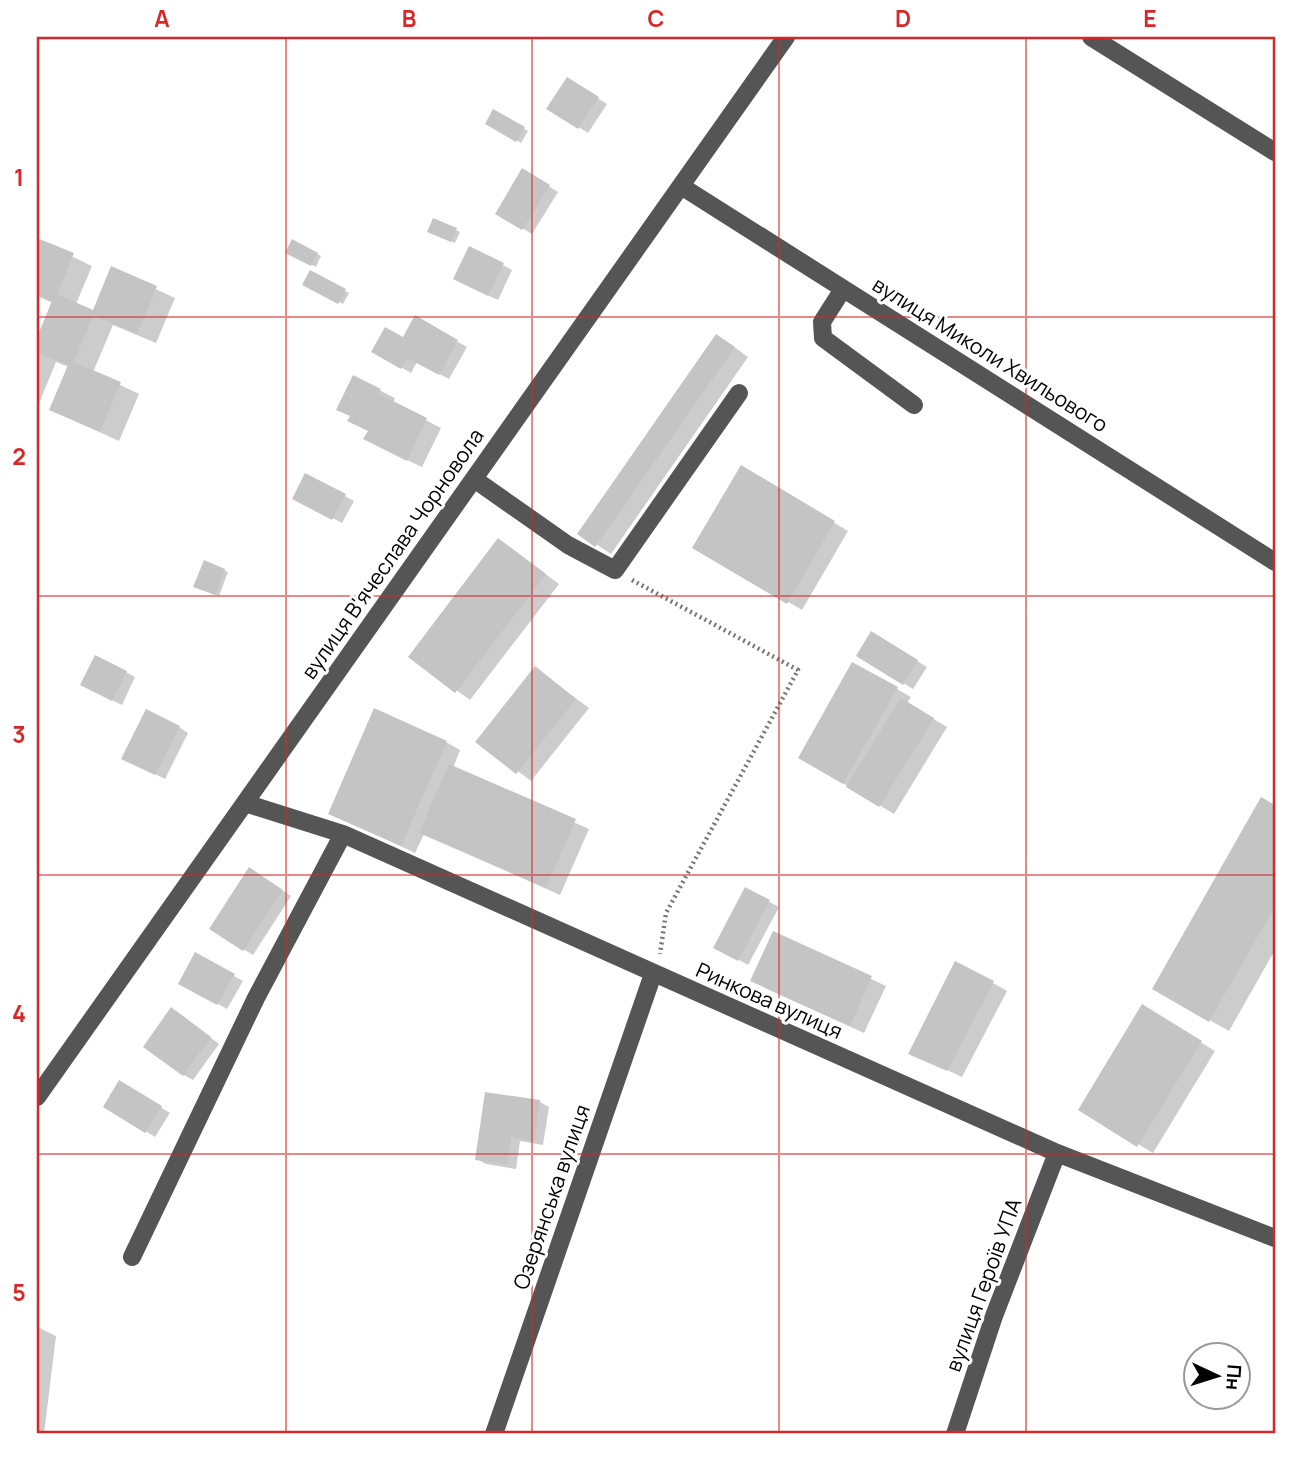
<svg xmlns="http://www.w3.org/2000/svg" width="1312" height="1471" font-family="Manrope,sans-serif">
<rect width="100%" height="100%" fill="#fff"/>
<!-- shadow -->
<path fill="#0003" d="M567 79 607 104 588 133 549 108Z
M494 111 528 131 521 143 487 123Z
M523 170 558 192 532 234 497 213Z
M456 230 460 232 455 243 433 234Z
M37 240 92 266 76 304 94 312 112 269 175 298 156 343 113 325 93 372 139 394 119 441 51 410 69 367 56 362 37 408V341L53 303 37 296Z
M293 242 321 256 316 267 288 252Z
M503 265 512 270 498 300 464 284Z
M310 273 349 293 343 304 305 284Z
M416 318 467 347 449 379 417 362 411 373 374 352 403 339Z
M730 344 748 357 611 554 579 533Z
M353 377 395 398 393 403 441 428 422 467 380 447 369 432Z
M741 468 848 531 802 610 695 547Z
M306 475 354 501 342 523 295 498Z
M499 540 559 584 470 700 410 657Z
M224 570 228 572 219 596 199 588Z
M872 633 927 667 913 689 858 656Z
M853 664 911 697 907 703 947 727 894 814 801 758Z
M535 668 589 708 531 781 478 741Z
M126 672 135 677 122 705 91 690Z
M179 727 188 733 165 779 133 763Z
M446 742 460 750 453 768 589 829 560 895 424 834 415 853 330 813Z
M1262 799 1275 807V950L1229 1031 1154 989Z
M259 875 291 896 253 955 211 929Z
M746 889 779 907 748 965 716 947Z
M774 933 886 986 864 1033 767 989Z
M196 955 243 981 227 1009 180 983Z
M993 983 1007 991 962 1077 911 1053Z
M1143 1007 1215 1051 1153 1153 1080 1109Z
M181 1015 219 1044 193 1080 184 1075Z
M120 1082 170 1113 155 1137 105 1106Z
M540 1102 549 1107 543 1145 520 1141 516 1169 486 1164 477 1159Z
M37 1327 56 1336 44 1434H37Z"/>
<!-- building -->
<path fill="#c4c4c4" d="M567 77 599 97 578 129 546 109Z
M493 109 525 127 516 142 485 124Z
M522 168 550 185 522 230 495 214Z
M433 218 457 228 451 242 427 232Z
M37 238 74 253 57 294 93 310 111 266 157 286 137 334 93 315 74 362 121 382 100 432 49 410 68 365 37 352V337L52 301 37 295Z
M292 239 318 253 311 266 285 253Z
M469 246 504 263 488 296 453 279Z
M310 270 346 289 338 304 302 285Z
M415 315 458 340 439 375 407 358 401 369 371 352 385 327 403 337Z
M716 334 735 347 595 547 577 534Z
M353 375 381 389 379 394 427 418 407 461 363 439 368 431 347 421 350 416 336 410Z
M741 465 835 521 787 604 692 548Z
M305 473 346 494 332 520 292 499Z
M498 538 546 574 455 693 408 657Z
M204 560 225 569 215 595 193 587Z
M871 631 918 660 903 685 856 656Z
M95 655 127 671 112 701 80 685Z
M852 662 898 687 843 784 798 758Z
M535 666 576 699 516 774 475 742Z
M901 698 934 718 879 807 846 787Z
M374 708 447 741 401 846 328 814Z
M146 709 180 726 155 775 121 759Z
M449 764 576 819 546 888 419 833Z
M1261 797 1275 805V906L1209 1022 1152 989Z
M249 867 283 890 243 951 209 929Z
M745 887 770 900 738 961 713 948Z
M773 931 872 976 850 1026 750 981Z
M195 952 235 974 217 1005 178 984Z
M955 961 994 981 947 1071 908 1054Z
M1142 1004 1202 1041 1137 1147 1078 1110Z
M171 1007 211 1037 183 1076 143 1047Z
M119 1080 162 1106 145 1133 103 1107Z
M485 1092 540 1100 534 1141 511 1137 507 1164 475 1160Z"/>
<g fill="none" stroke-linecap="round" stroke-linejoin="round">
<!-- path -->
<path stroke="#777" stroke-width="4.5" stroke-dasharray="2 3.5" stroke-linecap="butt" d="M632 580 798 670 666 913 660 954"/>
<!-- minor -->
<path stroke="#555" stroke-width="18" d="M1091 37 1275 152
M681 186 1275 562
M843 289 822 322 823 338 914 405
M474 479 568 545 615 570 739 393
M245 803 343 834 1057 1153 1275 1238
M37 1097 786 37
M132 1257 256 998 343 834
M494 1434 653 974
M955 1434 994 1316 1057 1153"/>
</g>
<!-- grid -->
<path fill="none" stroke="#d62828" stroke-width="2" stroke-opacity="0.55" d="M286 37V1434M532 37V1434M779 37V1434M1026 37V1434M37 317H1275M37 596H1275M37 875H1275M37 1154H1275"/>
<g text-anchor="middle" stroke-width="6" stroke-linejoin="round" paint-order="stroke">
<!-- street labels -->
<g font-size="21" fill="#000" stroke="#fff">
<text transform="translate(990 355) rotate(32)" y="7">вулиця Миколи Хвильового</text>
<text transform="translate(393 554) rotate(-55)" y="7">вулиця В'ячеслава Чорновола</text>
<text transform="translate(769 1001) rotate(24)" y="7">Ринкова вулиця</text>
<text transform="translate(552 1197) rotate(-71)" y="7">Озерянська вулиця</text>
<text transform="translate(984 1285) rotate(-70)" y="7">вулиця Героїв УПА</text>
</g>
</g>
<!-- border -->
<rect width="1312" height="1471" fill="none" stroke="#ffffff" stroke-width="77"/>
<!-- north arrow -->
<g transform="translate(1217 1376) rotate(94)"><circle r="33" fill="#ffffff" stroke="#999999" stroke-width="2"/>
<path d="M0-5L12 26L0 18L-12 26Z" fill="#000000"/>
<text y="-10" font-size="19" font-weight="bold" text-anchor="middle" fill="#000000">Пн</text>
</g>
<rect x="38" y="38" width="1236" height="1394" fill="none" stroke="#d62828" stroke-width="2.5"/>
<g font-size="23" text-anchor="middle" font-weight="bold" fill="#d62828">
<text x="162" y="27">A</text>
<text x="409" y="27">B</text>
<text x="656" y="27">C</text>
<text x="903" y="27">D</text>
<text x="1150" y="27">E</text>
<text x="19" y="186">1</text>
<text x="19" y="465">2</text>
<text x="19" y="743">3</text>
<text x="19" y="1022">4</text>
<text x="19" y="1301">5</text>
</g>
</svg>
